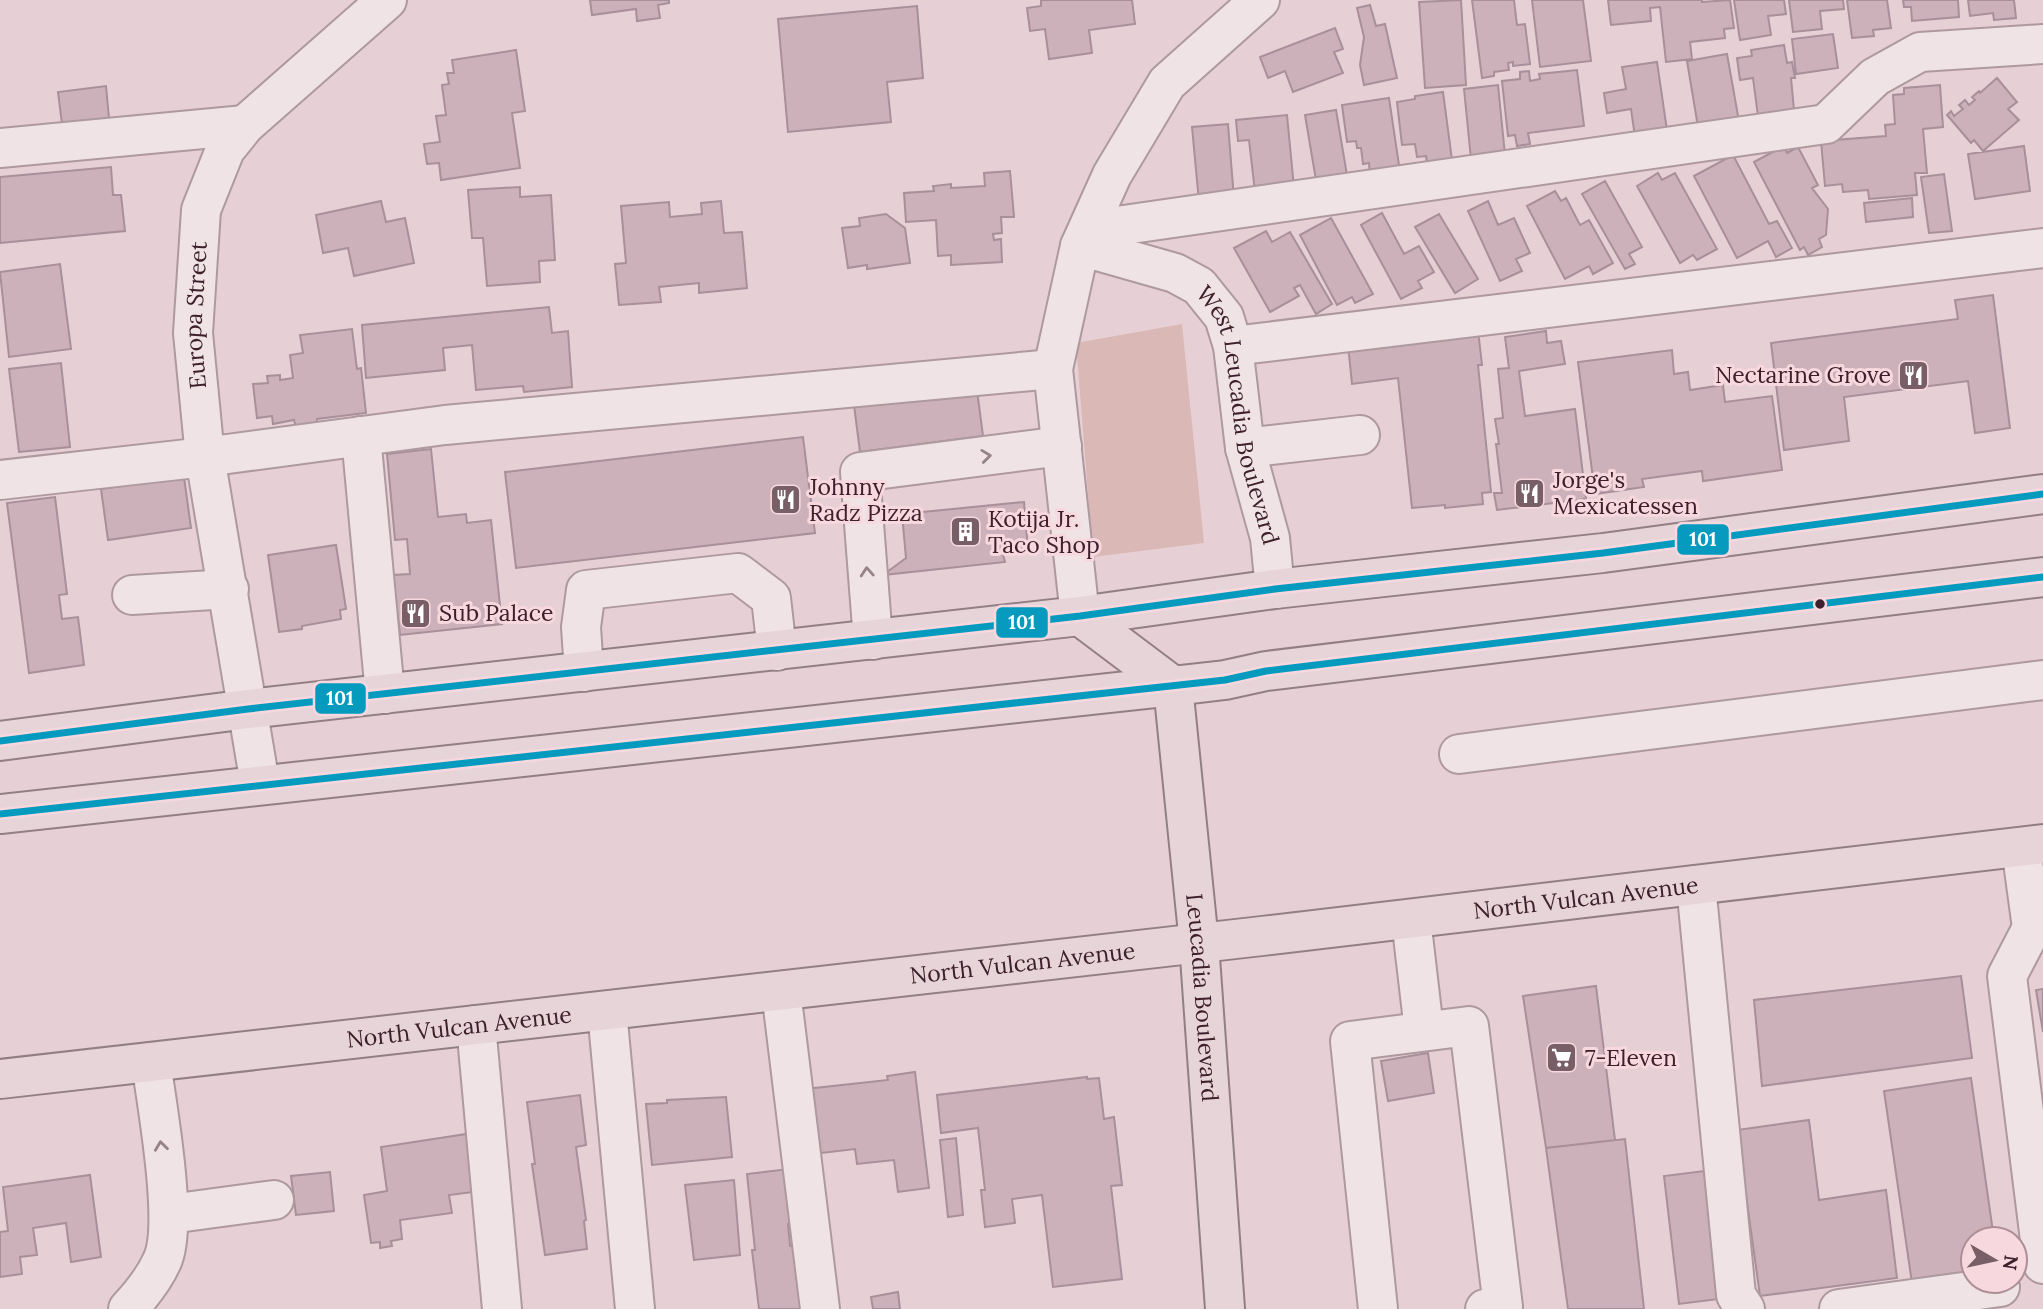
<svg xmlns="http://www.w3.org/2000/svg" width="2043" height="1309" font-family="Lora,serif">
<rect width="100%" height="100%" fill="#e7d0d5"/>
<!-- green -->
<path fill="#dab8b5" d="M1182 324 1204 543 1093 557 1076 343Z"/>
<!-- building -->
<path fill="#ccb1bb" stroke="#a88f99" stroke-width="2" d="M590 0H669V3L658 5 660 18 637 21 636 9 592 15Z
M1041 0H1132L1135 24 1089 30 1092 53 1049 59 1045 29 1030 31 1027 8 1041 6Z
M1461 0 1466 85 1425 88 1419 2Z
M1472 0H1514L1517 25 1525 24 1530 64 1513 66V62L1508 63 1509 70 1494 72V76L1482 78Z
M1532 0H1583L1591 61 1540 67Z
M1608 0H1702V2L1730 0 1734 28 1724 29 1725 38 1690 42 1692 59 1666 62 1660 7 1650 8 1651 21 1611 25Z
M1734 0H1784L1786 14 1768 16 1771 35 1740 40Z
M1789 0H1843L1844 9 1820 11 1822 29 1793 32Z
M1847 0H1887L1891 28 1873 30 1874 36 1852 38Z
M1903 0H1958L1959 17 1912 21 1911 7H1904Z
M1968 0H2014L2016 18 1994 20 1993 13 1970 16Z
M1370 5 1376 26 1385 24 1397 78 1364 85 1360 65 1364 37 1357 8Z
M917 6 923 78 887 82 891 122 788 132 778 19Z
M1335 28 1343 49 1334 52 1343 73 1293 92 1285 71 1268 78 1260 57Z
M1833 34 1838 68 1796 74 1792 39Z
M1784 45 1787 63 1792 62 1795 78H1791L1795 120 1759 124 1753 78 1740 80 1737 58 1752 56 1751 50Z
M516 50 525 111 512 113 520 168 441 180 439 163 427 164 424 144 440 142 436 116 446 115 442 85 449 84 447 73H454L452 60Z
M1727 54 1740 127H1698L1687 61Z
M1657 62 1668 137H1635L1631 109 1607 113 1604 93 1626 89 1622 67Z
M1577 70 1584 126 1528 133 1530 144 1517 146 1515 135 1508 136 1502 81 1520 79V72L1529 71 1530 81 1540 79 1539 74Z
M1997 78 2017 102 2008 109 2019 120 1983 151 1974 140 1971 143 1947 115 1951 111 1954 116 1963 109 1959 105 1965 100 1969 105 1975 100 1972 97 1979 91 1980 93Z
M1498 85 1505 155 1471 159 1464 89Z
M1940 85 1943 127 1923 129 1927 173H1915L1917 195 1869 199 1868 190 1843 192 1842 184 1825 186 1821 141 1886 136 1885 125 1895 124 1893 95 1904 94V88Z
M106 86 109 118 62 124 58 92Z
M1443 92 1452 160 1427 163 1426 156 1417 157 1415 144 1402 145 1397 102 1415 99V96Z
M1389 98 1400 172 1370 176 1369 163 1363 164 1361 148H1357L1356 141 1347 142 1342 105Z
M1336 110 1348 181 1317 186 1305 115Z
M1287 115 1294 188 1255 192 1249 140 1238 141 1236 120Z
M1228 124 1234 199 1199 202 1192 127Z
M1784 146 1787 153 1798 147 1818 185 1812 188 1828 209 1826 235 1819 239 1822 247 1808 255 1804 247 1800 250 1754 162Z
M2024 146 2030 191 1975 199 1968 154Z
M1733 155 1769 224 1777 221 1792 248 1776 257 1768 241 1737 258 1694 176Z
M111 167 113 195H121L125 231 0 243V177Z
M1010 171 1014 217H1001L1002 233 993 234 994 240 1001 239 1002 262 951 265V255L938 256 936 220 906 222 904 193 934 191 933 186 951 184V188L985 186 984 173Z
M1658 173 1662 180 1675 173 1717 249 1697 260 1693 255 1680 263 1637 186Z
M1944 174 1952 231 1929 233 1921 177Z
M1605 181 1642 247 1629 254 1635 264 1625 269 1582 194Z
M520 187V197L551 195 555 260 539 261 540 282 487 286 483 238H472L468 190Z
M1555 191 1561 201 1566 198 1580 225 1589 220 1613 263 1593 274 1589 266 1565 279 1527 206Z
M1912 198 1913 217 1866 222 1864 203Z
M381 201 386 222 405 218 414 263 354 276 348 248 323 253 316 215Z
M721 201 724 233 742 232 747 288 699 293V283L659 287 661 302 619 305 615 264 626 263 621 206 669 202 670 217 702 214 701 203Z
M1488 201 1498 225 1514 218 1530 253 1516 259 1522 271 1500 281 1468 211Z
M1382 213 1404 254 1419 246 1434 272 1418 281 1422 288 1401 299 1361 225Z
M886 214 905 228 910 263 867 269V265L848 268 842 228 860 226 859 218Z
M1439 214 1478 279 1455 293 1415 227Z
M1331 218 1373 294 1355 303 1352 297 1337 305 1300 235Z
M1266 231 1272 242 1290 232 1332 304 1316 314 1300 285 1294 288 1299 296 1270 312 1234 248Z
M60 264 71 349 9 357 0 272Z
M1993 295 2010 428 1975 433 1968 381 1844 397 1849 441 1784 450 1771 343 1958 319 1955 300Z
M549 307 552 333 568 331 572 387 524 392 523 386 476 390 472 345 443 348 445 370 366 378 362 325Z
M352 329 357 369 361 368 366 413 317 419V426L296 428 294 420 273 424 272 416 257 418 253 384 268 383 267 376 280 375V380L293 378 290 355 303 353 300 335Z
M1478 330 1482 365H1478L1491 492 1482 493 1483 504 1445 508V505L1412 508 1398 378 1352 384 1348 345Z
M1546 331 1547 343 1561 341 1565 364 1519 371 1525 416 1575 409 1586 499 1497 510 1494 493H1502L1496 444H1499L1495 419 1503 418 1498 369 1509 368 1505 337Z
M1672 350 1674 374 1688 372 1690 390 1723 385 1725 402 1772 396 1782 470 1703 481 1702 471 1642 479 1644 487 1595 494 1578 362Z
M61 363 70 447 19 452 9 369Z
M977 390 983 436 860 452 854 405Z
M803 437 815 533 516 568 505 472Z
M431 449 438 517 466 514 467 523 491 520 502 624 400 635 393 575 410 574 407 539 395 540 387 454Z
M184 477 191 528 108 540 101 489Z
M55 497 67 594 59 595 62 619 78 617 84 665 29 673 7 503Z
M1024 502 1028 549 1003 555 1005 562 883 575 906 558 902 514Z
M336 545 346 609 340 610 341 619 302 626V629L279 632 268 555Z
M1961 976 1972 1058 1762 1086 1754 1000Z
M1596 986 1615 1140 1546 1148 1523 996Z
M2043 989V1032L2036 990Z
M1428 1053 1434 1093 1388 1101 1381 1061Z
M915 1072 929 1188 898 1192 894 1160 857 1164 855 1149 813 1154 806 1089 888 1080 887 1076Z
M1087 1077V1079L1099 1078 1104 1119 1114 1117 1122 1185 1111 1186 1122 1279 1053 1287 1042 1195 1012 1199 1015 1223 985 1227 981 1190H985L978 1128 941 1133 937 1095Z
M1971 1078 1994 1239H1973V1274L1912 1283 1884 1091Z
M580 1095 586 1145 576 1147 586 1220 584 1221 587 1249 545 1255 532 1164H535L527 1102Z
M726 1097 732 1157 652 1165 646 1104 667 1103V1100Z
M1809 1120 1819 1200 1886 1190 1897 1278 1760 1296 1737 1130Z
M473 1133 481 1191 449 1195 452 1213 400 1220 402 1239 391 1241 392 1246 380 1248V1242L371 1243 364 1195 387 1191 381 1147Z
M956 1138 963 1215 948 1217 940 1140Z
M1625 1139 1644 1309H1568L1546 1148Z
M788 1169 792 1223 788 1224 790 1246 806 1244 807 1309H759L752 1250H755L747 1174Z
M1704 1171 1719 1299 1679 1304 1664 1176Z
M330 1172 334 1211 296 1215 291 1176Z
M90 1175 101 1257 71 1262 66 1223 33 1228 37 1255 20 1257 22 1274 0 1277V1232L8 1231 3 1187Z
M734 1180 740 1255 694 1260 685 1185Z
M898 1292 900 1309H873L871 1297Z"/>
<g fill="none" stroke-linecap="round" stroke-linejoin="round">
<defs>
<g id="minor">
<path d="M0 148 245 125"/>
<path d="M1089 230 1826 124 1875 77 1920 52 2043 44"/>
<path id="s1" d="M1080 246 1175 273 1199 286 1224 317 1233 346 1245 448 1270 538 1275 589"/>
<path d="M1233 346 2043 248"/>
<path d="M361 436 385 694"/>
<path d="M1245 448 1360 435"/>
<path d="M0 480 205 457 445 425 1053 369"/>
<path d="M132 595 229 589"/>
<path d="M1080 616 1053 369 1080 246 1112 175 1167 83 1260 0"/>
<path d="M873 640 860 472 1062 446"/>
<path d="M584 672 581 627 586 590 738 573 771 598 777 651"/>
<path d="M1459 754 2043 680"/>
<path id="s2" d="M260 784 205 457 193 333 201 210 225 150 245 125 387 0"/>
<path d="M2021 847 2032 928"/>
<path d="M1696 885 1736 1295 1745 1309"/>
<path d="M1411 919 1424 1030"/>
<path d="M2043 926H2033L2007 976 2043 1264"/>
<path d="M781 991 820 1309"/>
<path d="M607 1011 635 1309"/>
<path d="M476 1025 502 1309"/>
<path d="M170 1214 274 1200"/>
<path d="M128 1309C141 1295 154 1279 162 1261 179 1225 157 1106 151 1062"/>
<path d="M1378 1309 1350 1041 1469 1026 1503 1307 1485 1309"/>
<path d="M1839 1309 2000 1287"/>
</g>
<g id="major">
<path d="M1080 616 1173 686"/>
<path id="s3" d="M1173 686 1199 943 1225 1309"/>
<path d="M0 741 248 709 1080 616 1275 589 1603 553 2043 494"/>
<path d="M0 814 1173 686 1225 680 1266 671 2043 577"/>
<path id="s4" d="M0 1079 1262 936 2043 844"/>
</g>
</defs>
<!-- minor casing -->
<use href="#minor" stroke="#ad999f" stroke-width="42"/>
<!-- major casing -->
<use href="#major" stroke="#927f85" stroke-width="42"/>
<!-- minor -->
<use href="#minor" stroke="#efe3e5" stroke-width="38"/>
<!-- major -->
<use href="#major" stroke="#e7d4d8" stroke-width="38"/>
<defs>
<path id="bus-1" d="M0 741 248 709 1080 616 1275 589 1603 553 2043 494
M0 814 1225 680 1266 671 2043 577"/>
</defs>
<!-- bus-1 casing -->
<use href="#bus-1" stroke="#f7d8de" stroke-width="12"/>
<!-- bus-1 -->
<use href="#bus-1" stroke="#069bbe" stroke-width="7"/>
</g>
<!-- one-way arrows -->
<defs><path id="oneway-chevron" d="M-2-3.5L2.5 0L-2 3.5" fill="none" stroke-width="1.6" stroke-linecap="round" stroke-linejoin="round" transform="scale(1.75)"/></defs>
<g stroke="#968288">
<use href="#oneway-chevron" transform="translate(986 456) rotate(-7)"/>
<use href="#oneway-chevron" transform="translate(867 572) rotate(-94)"/>
<use href="#oneway-chevron" transform="translate(161 1146) rotate(-97)"/>
</g>
<!-- icons -->
<defs>
<symbol id="restaurant-square" viewBox="-11 -11 22 22"><rect x="-9" y="-9" width="18" height="18" rx="4" fill="#785e67" stroke="#f7d8de"/><path d="M-5-6h1v4h1v-4h1v4h1v-4h1v5L-1.5 .5V6h-2V.5L-5-1ZM5-6V6H3V1.5H1.5Q1.5-4 5-6Z" fill="#fff"/></symbol>
<symbol id="building-square" viewBox="-11 -11 22 22"><rect x="-9" y="-9" width="18" height="18" rx="4" fill="#785e67" stroke="#f7d8de"/><path d="M-4-6H4V6H1V3H-1V6H-4ZM-2.5-4.3h1.7v1.8h-1.7ZM.8-4.3h1.7v1.8H.8ZM-2.5-1h1.7V.8h-1.7ZM.8-1h1.7V.8H.8Z" fill="#fff"/></symbol>
<symbol id="supermarket-square" viewBox="-11 -11 22 22"><rect x="-9" y="-9" width="18" height="18" rx="4" fill="#785e67" stroke="#f7d8de"/><path d="M-6-5.5h2.5l.6 2H6L4.5 2H-2.5L-4.4-4H-6ZM-1.5 3.2a1.3 1.3 0 1 0 .1 0ZM3 3.2a1.3 1.3 0 1 0 .1 0Z" fill="#fff"/></symbol>
</defs>
<g fill-rule="evenodd">
<use href="#restaurant-square" x="1896" y="358" width="35" height="35"/>
<use href="#restaurant-square" x="1512" y="476" width="35" height="35"/>
<use href="#restaurant-square" x="768" y="482" width="35" height="35"/>
<use href="#building-square" x="948" y="514" width="35" height="35"/>
<use href="#restaurant-square" x="398" y="596" width="35" height="35"/>
<use href="#supermarket-square" x="1544" y="1040" width="35" height="35"/>
</g>
<!-- markers -->
<circle fill="#3d202c" stroke="#f7d8de" stroke-width="2.5" cx="1820" cy="604" r="6"/>
<g text-anchor="middle" stroke-width="6" stroke-linejoin="round" paint-order="stroke">
<!-- street labels -->
<g font-size="23" fill="#3d202c" stroke="#f7d8de">
<text dy="8" stroke="none"><textPath href="#s2" startOffset="474">Europa Street</textPath></text>
<text dy="8" stroke="none"><textPath href="#s1" startOffset="264">West Leucadia Boulevard</textPath></text>
<text dy="8" stroke="none"><textPath href="#s4" startOffset="1596">North Vulcan Avenue</textPath></text>
<text dy="8" stroke="none"><textPath href="#s4" startOffset="1029">North Vulcan Avenue</textPath></text>
<text dy="8" stroke="none"><textPath href="#s3" startOffset="313">Leucadia Boulevard</textPath></text>
<text dy="8" stroke="none"><textPath href="#s4" startOffset="462">North Vulcan Avenue</textPath></text>
</g>
<!-- poi labels -->
<g font-size="23" fill="#3d202c" stroke="#f7d8de" text-anchor="start">
<text x="1891" y="383" text-anchor="end">Nectarine Grove</text>
<text x="1553" y="488">Jorge's<tspan x="1553" dy="26">Mexicatessen</tspan></text>
<text x="809" y="495">Johnny<tspan x="809" dy="26">Radz Pizza</tspan></text>
<text x="988" y="527">Kotija Jr.<tspan x="988" dy="26">Taco Shop</tspan></text>
<text x="439" y="621">Sub Palace</text>
<text x="1585" y="1066">7-Eleven</text>
</g>
</g>
<g stroke="#f7d8de" stroke-width="2.5">
<rect x="1676" y="523" width="54" height="33" rx="7" fill="#069bbe"/>
<rect x="995" y="606" width="54" height="33" rx="7" fill="#069bbe"/>
<rect x="314" y="682" width="53" height="33" rx="7" fill="#069bbe"/>
</g>
<g font-size="19" text-anchor="middle" font-weight="bold" fill="#fff">
<text x="1703" y="546">101</text>
<text x="1022" y="629">101</text>
<text x="340" y="705">101</text>
</g>
<!-- north arrow -->
<g transform="translate(1994 1260) rotate(99)"><circle r="33" fill="#f7d8de" stroke="#ad8e97" stroke-width="2"/>
<path d="M0-5L12 26L0 18L-12 26Z" fill="#785e67"/>
<text y="-10" font-size="19" font-weight="bold" text-anchor="middle" fill="#3d202c">N</text>
</g>
</svg>
